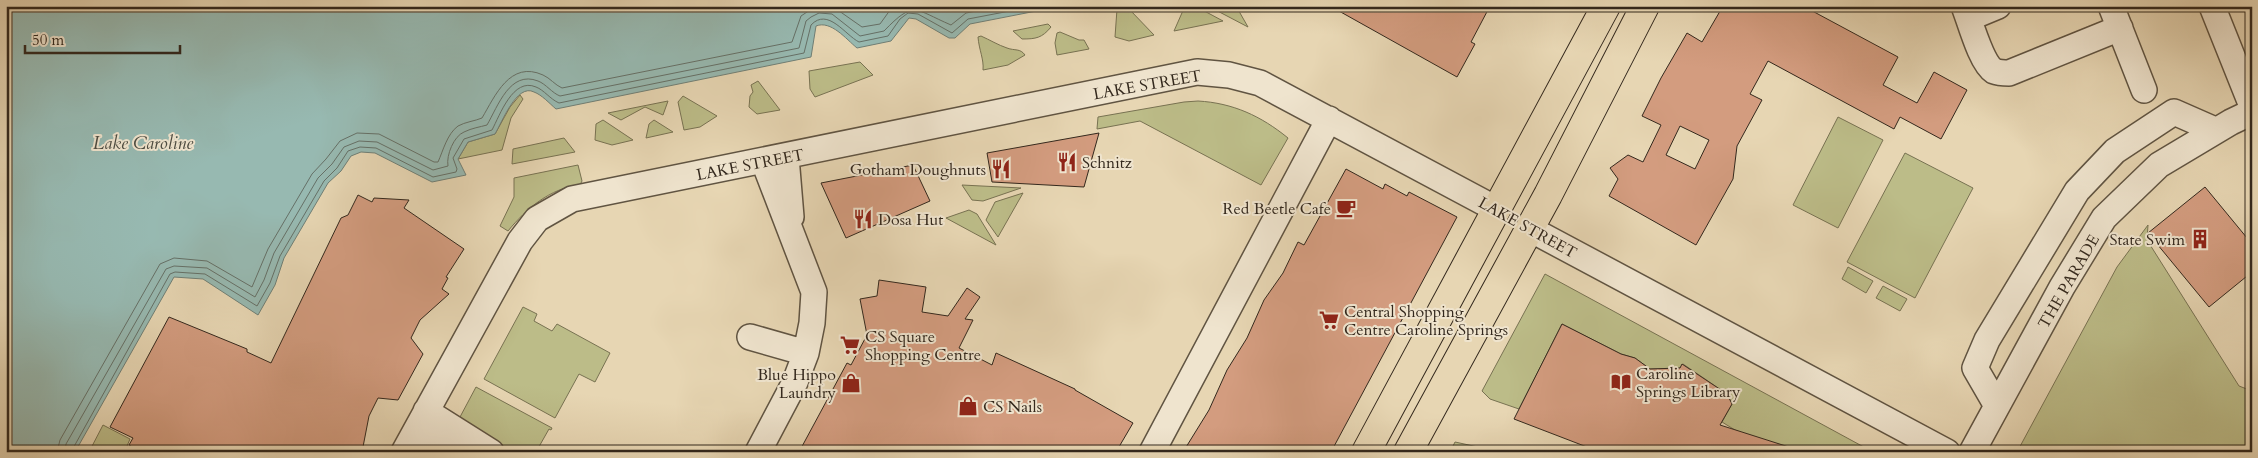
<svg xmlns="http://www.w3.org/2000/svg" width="2258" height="458" font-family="Cardo,serif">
<rect width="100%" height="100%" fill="#e7d6b3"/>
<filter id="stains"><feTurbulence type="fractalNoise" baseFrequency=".004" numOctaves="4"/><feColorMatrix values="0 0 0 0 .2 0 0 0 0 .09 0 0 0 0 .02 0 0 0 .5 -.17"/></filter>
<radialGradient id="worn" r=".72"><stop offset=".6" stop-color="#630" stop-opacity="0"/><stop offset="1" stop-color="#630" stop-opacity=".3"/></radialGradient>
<!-- green -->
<path fill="#bcbc88" stroke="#787252" d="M1122 6 1130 10 1154 35 1129 41 1115 37 1117 9Z
M1185 6H1195L1223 21 1174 31Z
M1208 6H1236L1248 27Z
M1048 24 1051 27C1042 38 1036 39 1022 39L1013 31Z
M1060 32 1079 40H1084L1089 49 1057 55 1055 43 1057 33Z
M981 36C990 40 998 45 1007 48 1015 51 1020 48 1025 55L1008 65 983 70C984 59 979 50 978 37Z
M860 62 873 75 815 97 810 89 809 71Z
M758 81 780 110 757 114 749 107 750 96 753 92 751 85Z
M520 95 523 99 511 118 502 150 458 159 468 142 495 134 510 107Z
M683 96 717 116 700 127 684 130 678 102Z
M668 101 663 115 645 107 621 120 608 113Z
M1198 101C1233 103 1261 116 1288 138L1261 185 1140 121 1097 129 1098 117 1184 102Z
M1838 117 1883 140 1838 228 1793 205Z
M603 120 633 140 612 145 595 140 596 124Z
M654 120 673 132 646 138 649 124Z
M564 138 575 152 512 164 513 149Z
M1905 153 1973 188 1915 298 1847 262Z
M578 165 582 181 580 185C550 188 526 209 508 231L500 226 514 197V178Z
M962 185 1021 188 983 201 972 200Z
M1023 193 998 237 986 220 995 202Z
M969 210 977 214 996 245 946 218Z
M2148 225 2147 240 2239 386 2252 391V452H2017L2117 267Z
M1848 267 1873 281 1866 293 1842 279Z
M1545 274 1873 452H1789L1735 430 1722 422 1732 404 1727 394 1683 364 1680 368 1650 369 1635 358 1621 354 1562 324 1519 409 1490 399 1482 391Z
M1883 286 1907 299 1900 311 1876 298Z
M523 307 537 314 534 321 552 331 557 324 610 353 595 382 579 374 555 418 484 379Z
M476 387 552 428 551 430 549 429 536 452H507L462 421 460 417Z
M103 425 130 439 127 446 138 452H89Z
M1455 442 1501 452H1450Z"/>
<!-- water -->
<path fill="#97b9b1" stroke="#6f7f76" d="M6 6H1062L970 24 955 38H949L916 19 909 18 891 41 857 48C846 39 831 20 816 26L811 57 556 109C549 103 542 95 534 92 517 83 502 122 495 134L468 142 458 159 466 175 432 182 375 153 361 152 351 156 341 171 328 183 284 258 275 285 258 315 203 279 174 277 75 452H6Z"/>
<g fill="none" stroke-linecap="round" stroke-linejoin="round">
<!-- shore -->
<path stroke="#657067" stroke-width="1" d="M832 6 862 27 880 24 893 6
M57 452 60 440 160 264 174 258 207 261 252 287 268 249 312 174 326 159 340 141 357 133 379 134 434 162H438C443 151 447 134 458 126 465 122 475 121 482 118 495 96 510 60 543 75 550 78 555 85 562 88L792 42 801 16 816 6
M65 452 66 444 166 269 174 266 207 268 255 297 264 280 274 253 318 178 332 164 344 147 359 141 377 142 433 170 448 166C446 155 454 136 464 132 472 128 480 127 487 125 498 106 510 70 538 81 546 84 552 93 560 96L799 48 806 21 811 17 819 13 832 14 860 36 884 31C914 0 914 9 951 25L966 13 1003 6
M71 452 170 274 175 272 205 274 257 306 270 283 280 256 324 181 337 168 348 151 360 147 376 148 433 177 456 172 457 169 453 158 464 139 492 130C500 115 513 77 536 87 544 90 550 99 559 103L804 53 811 25C828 7 845 35 859 42L888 36 900 19 908 13 918 14 952 33 968 19 1036 6"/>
</g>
<!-- building -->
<path fill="#d39c7f" stroke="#33281d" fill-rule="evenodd" d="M1330 6H1490L1471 42 1475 44 1457 77Z
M1723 6H1803L1898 57 1883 85 1917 103 1934 72 1967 90 1941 139 1900 117 1894 129 1768 61 1750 94 1762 100 1737 146 1733 179 1696 245 1609 196 1618 179 1610 168 1628 155 1643 162 1661 125 1642 116 1661 78 1687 33 1702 42ZM1680 126 1709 140 1695 169 1666 155Z
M1099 133 1084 187 992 182 987 153Z
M913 165 930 201 846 238 821 183Z
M1346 169 1383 189 1385 184 1407 196 1409 192 1457 217 1331 452H1183L1209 410 1227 370 1247 338 1264 300 1283 273 1298 242 1304 245Z
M2205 187 2252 244V272L2209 307 2148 233Z
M358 195 372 202 374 198 409 200 404 208 464 249 446 277 448 278 442 289 449 294 420 320 411 338 423 354 398 400 378 398 369 416 362 452H141L129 445 133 438 110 427 169 317 247 349V352L271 363 341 218 348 215Z
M879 280 926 287 922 312 948 316 967 288 980 297 965 319 973 320 959 348 992 365 996 353 1075 389V390L1133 423 1116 452H799L847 363 851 365 867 335 860 299 877 296Z
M1562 324 1621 354 1635 358 1650 369 1680 368 1682 364 1727 394 1732 404 1720 425 1792 448 1791 452H1600L1514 419Z"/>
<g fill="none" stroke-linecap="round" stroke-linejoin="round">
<defs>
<path id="minor" d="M1964 6C1970 21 1981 63 1994 71 1999 73 2003 73 2009 73L2120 28
M2111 6 2144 90
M2212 6 2252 106
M1969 18 1998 6
M786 157 791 217
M1530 229 1947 452
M750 337 806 353
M1997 406 1975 368 1987 340 2077 191 2115 151 2174 112 2215 130
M426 411 491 452
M415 432 455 452
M404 452 520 241 537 219 572 199 1197 72 1229 75 1260 83 1496 209
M758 452 795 382 806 353 812 323 814 292 764 162
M1152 452 1329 119
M1972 452 2062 287 2104 218 2159 165 2231 122 2252 112"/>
<path id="major" d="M1366 452 1606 6
M1408 452 1548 195 1645 6"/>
</defs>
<!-- minor casing -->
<use href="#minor" stroke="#605442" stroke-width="28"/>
<!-- major casing -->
<use href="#major" stroke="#33281d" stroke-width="30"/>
<!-- minor -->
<use href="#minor" stroke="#efe4ce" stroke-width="25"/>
<!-- major -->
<use href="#major" stroke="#e7d6b3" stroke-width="28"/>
</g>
<!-- icons -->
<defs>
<symbol id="restaurant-bare" viewBox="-9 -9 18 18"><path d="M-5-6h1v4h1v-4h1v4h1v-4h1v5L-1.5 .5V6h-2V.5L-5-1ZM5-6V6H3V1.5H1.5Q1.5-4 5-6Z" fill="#8f2418" stroke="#efe4ce" stroke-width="2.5" paint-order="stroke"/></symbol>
<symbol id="cafe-bare" viewBox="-9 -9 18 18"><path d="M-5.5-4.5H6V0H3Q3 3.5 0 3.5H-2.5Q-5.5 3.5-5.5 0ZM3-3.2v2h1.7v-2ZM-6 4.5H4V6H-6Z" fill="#8f2418" stroke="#efe4ce" stroke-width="2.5" paint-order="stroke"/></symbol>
<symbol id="building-bare" viewBox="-9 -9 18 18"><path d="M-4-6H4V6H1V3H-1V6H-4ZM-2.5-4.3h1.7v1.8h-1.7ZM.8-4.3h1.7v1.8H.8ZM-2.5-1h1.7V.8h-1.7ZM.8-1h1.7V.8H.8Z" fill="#8f2418" stroke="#efe4ce" stroke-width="2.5" paint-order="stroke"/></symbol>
<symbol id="supermarket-bare" viewBox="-9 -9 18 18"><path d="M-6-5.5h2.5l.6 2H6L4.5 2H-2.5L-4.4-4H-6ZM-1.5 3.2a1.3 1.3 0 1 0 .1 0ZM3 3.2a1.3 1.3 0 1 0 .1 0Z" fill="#8f2418" stroke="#efe4ce" stroke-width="2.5" paint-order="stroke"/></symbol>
<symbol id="library-bare" viewBox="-9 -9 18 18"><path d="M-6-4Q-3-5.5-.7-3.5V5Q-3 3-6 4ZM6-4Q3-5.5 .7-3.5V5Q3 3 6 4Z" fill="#8f2418" stroke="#efe4ce" stroke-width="2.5" paint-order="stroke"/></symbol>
<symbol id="shop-bare" viewBox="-9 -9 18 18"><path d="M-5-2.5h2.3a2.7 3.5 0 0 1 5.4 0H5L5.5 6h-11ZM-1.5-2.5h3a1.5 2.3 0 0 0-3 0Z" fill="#8f2418" stroke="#efe4ce" stroke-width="2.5" paint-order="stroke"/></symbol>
</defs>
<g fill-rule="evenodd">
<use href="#restaurant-bare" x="1053" y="148" width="28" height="28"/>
<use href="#restaurant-bare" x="987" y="155" width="28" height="28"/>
<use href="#cafe-bare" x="1332" y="194" width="28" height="28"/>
<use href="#restaurant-bare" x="849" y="205" width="28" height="28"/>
<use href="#building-bare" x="2186" y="225" width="28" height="28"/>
<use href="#supermarket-bare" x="1315" y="306" width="28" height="28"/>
<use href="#supermarket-bare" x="836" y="331" width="28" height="28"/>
<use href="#library-bare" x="1607" y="368" width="28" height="28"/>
<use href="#shop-bare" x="837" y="369" width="28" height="28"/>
<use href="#shop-bare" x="954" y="392" width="28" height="28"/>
</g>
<g text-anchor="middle" stroke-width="4" stroke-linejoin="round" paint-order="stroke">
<!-- street labels -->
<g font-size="16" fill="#33281d" stroke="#efe4ce">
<text transform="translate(1147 84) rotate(-10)" y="6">LAKE STREET</text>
<text transform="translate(750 164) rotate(-11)" y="6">LAKE STREET</text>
<text transform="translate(1528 227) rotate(29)" y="6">LAKE STREET</text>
<text transform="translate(2068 281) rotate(-60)" y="6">THE PARADE</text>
</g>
<!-- poi labels -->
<g font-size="16" fill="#33281d" stroke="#efe4ce" text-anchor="start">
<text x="1082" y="168">Schnitz</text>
<text x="986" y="175" text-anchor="end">Gotham Doughnuts</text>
<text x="1331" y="214" text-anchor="end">Red Beetle Cafe</text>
<text x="878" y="225">Dosa Hut</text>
<text x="2185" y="245" text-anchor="end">State Swim</text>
<text x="1344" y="317">Central Shopping<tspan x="1344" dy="18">Centre Caroline Springs</tspan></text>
<text x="865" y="342">CS Square<tspan x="865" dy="18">Shopping Centre</tspan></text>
<text x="1636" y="379">Caroline<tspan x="1636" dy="18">Springs Library</tspan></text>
<text x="836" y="380" text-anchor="end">Blue Hippo<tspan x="836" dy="18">Laundry</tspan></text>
<text x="983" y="412">CS Nails</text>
</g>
<!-- water labels -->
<g font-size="18" font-style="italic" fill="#4c4c42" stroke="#efe4ce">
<text x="143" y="149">Lake Caroline</text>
</g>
</g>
<!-- margin -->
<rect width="2258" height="458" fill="none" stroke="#e7d6b3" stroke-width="25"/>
<rect x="8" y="8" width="2243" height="443" fill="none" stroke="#33281d" stroke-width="2.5"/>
<rect x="12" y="12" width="2233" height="433" fill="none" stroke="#33281d"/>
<!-- scale -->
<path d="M25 45v8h155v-8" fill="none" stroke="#33281d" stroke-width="2.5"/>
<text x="32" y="45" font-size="15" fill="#33281d" stroke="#efe4ce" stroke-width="4" paint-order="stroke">50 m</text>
<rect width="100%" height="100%" filter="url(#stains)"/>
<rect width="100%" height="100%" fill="url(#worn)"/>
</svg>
